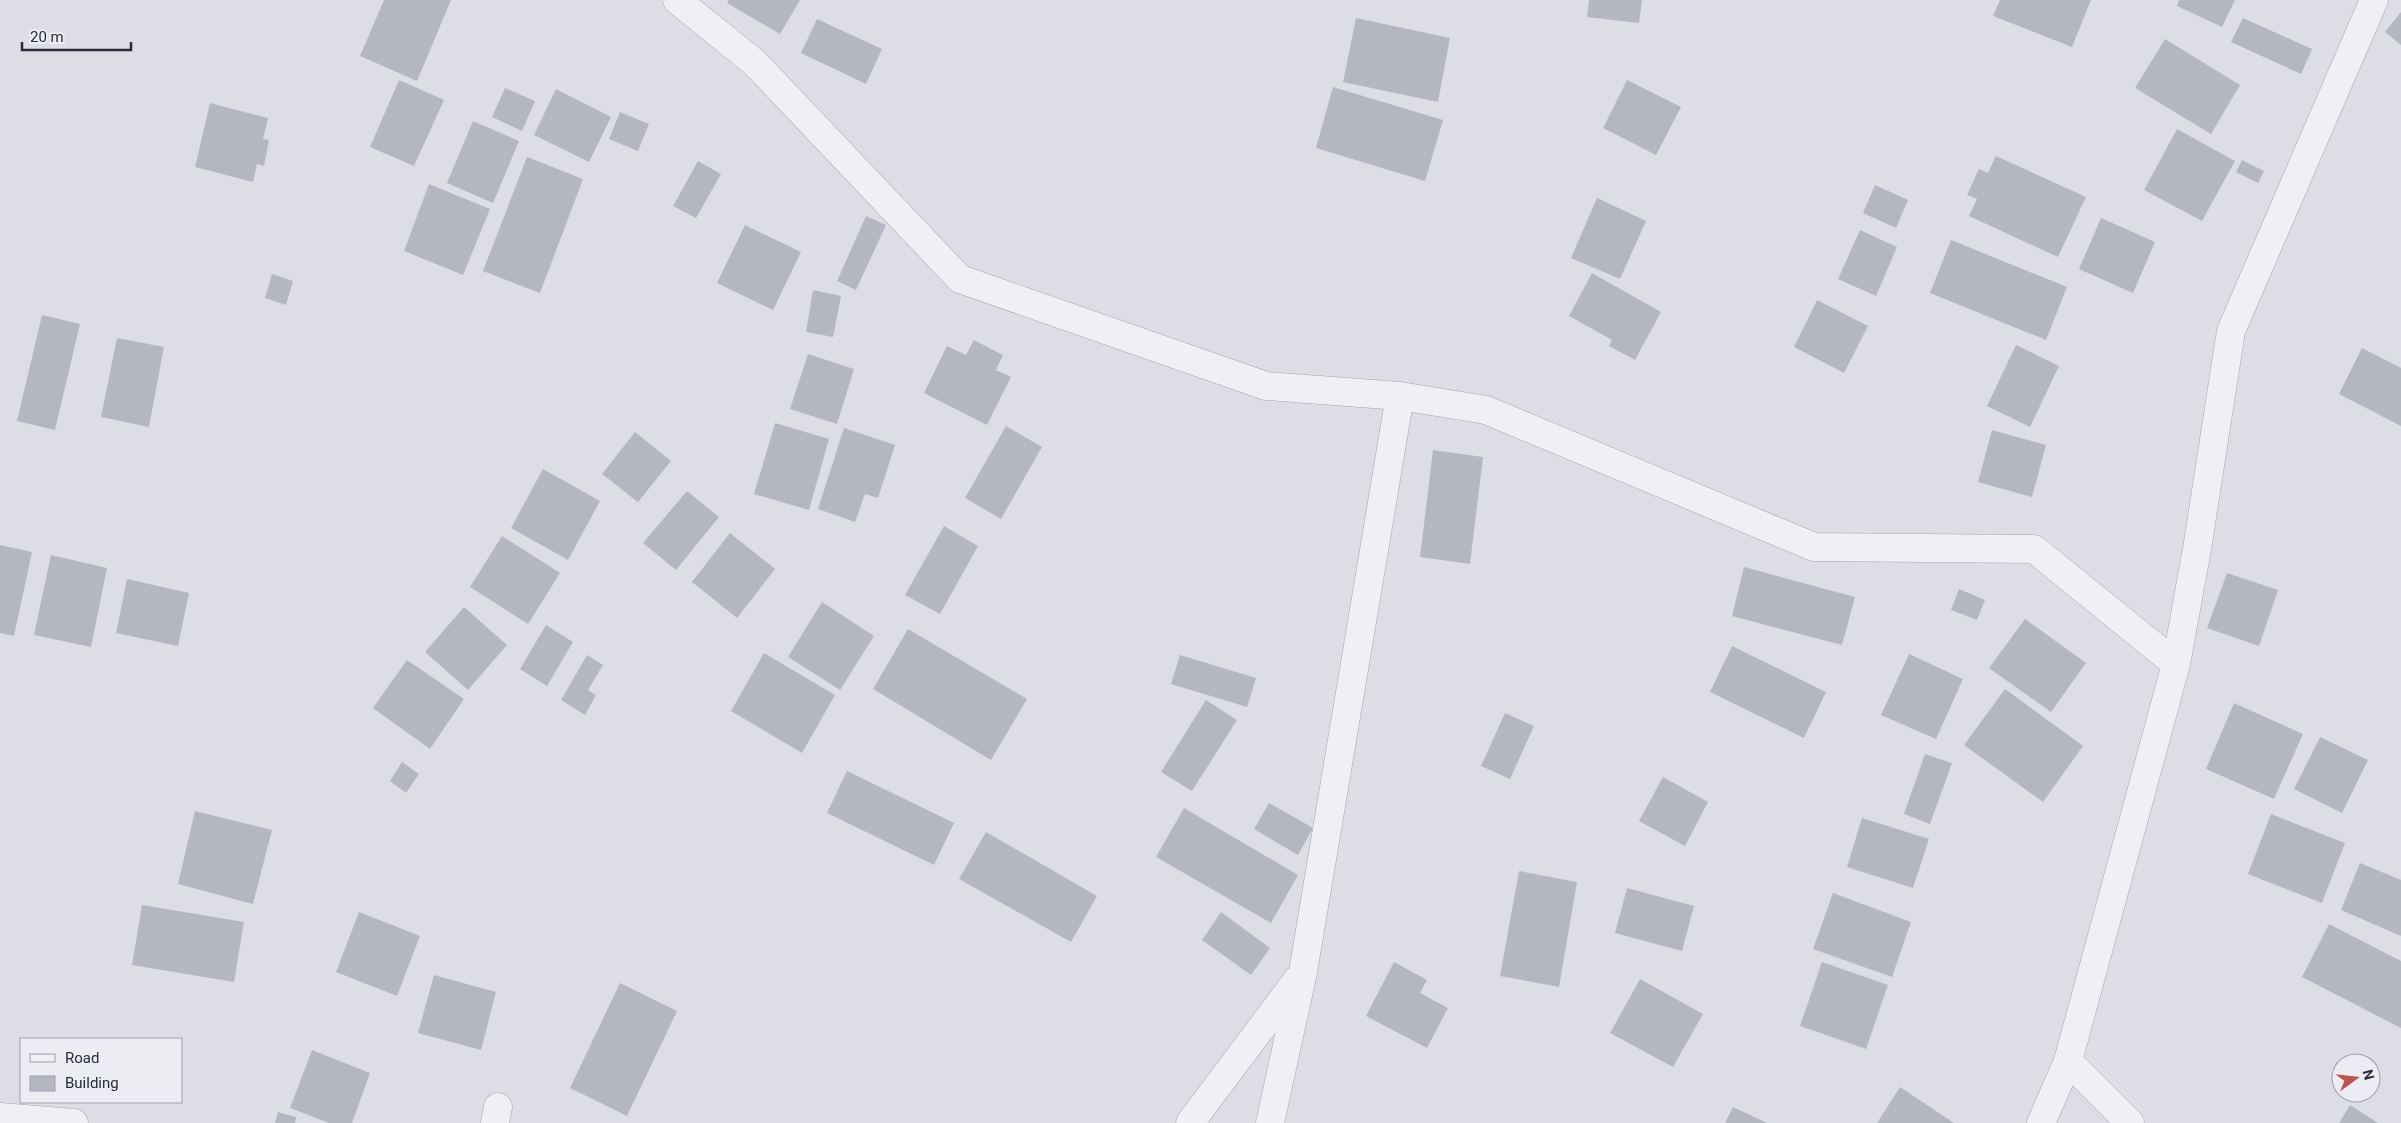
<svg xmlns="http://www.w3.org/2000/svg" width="2401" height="1123" font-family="Roboto,sans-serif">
<rect width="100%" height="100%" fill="#dddee5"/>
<!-- building -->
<path fill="#b4b7c1" d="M384 0H451L417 81 360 56Z
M729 0H800L780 34 727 3Z
M1589 0H1642L1639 23 1587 17Z
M2000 0H2091L2072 47 1993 16Z
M2179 0H2235L2222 27 2177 6Z
M2401 12V45L2385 32Z
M1356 18 1450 38 1438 102 1343 82Z
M2243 18 2312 49 2301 74 2231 42Z
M817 19 882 49 866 84 801 53Z
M2165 39 2240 85 2211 134 2135 88Z
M399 80 444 100 414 166 370 147Z
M1627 80 1681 107 1656 155 1603 128Z
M1333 87 1443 120 1425 181 1316 148Z
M505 88 535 101 522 131 492 117Z
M556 89 611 117 589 162 534 135Z
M210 103 268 118 263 139 269 140 264 166 257 164 253 182 195 167Z
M620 112 649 124 638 151 609 139Z
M473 121 519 141 493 203 447 183Z
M2177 129 2235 161 2202 221 2144 190Z
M1996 156 2086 197 2058 257 1969 216 1977 199 1967 195 1979 169 1988 173Z
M527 157 583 179 540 293 483 271Z
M2242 160 2264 171 2258 183 2236 172Z
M698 161 721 174 696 218 673 206Z
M429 184 490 209 463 275 404 251Z
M1875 185 1908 200 1896 228 1863 213Z
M1597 198 1646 221 1620 279 1571 258Z
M866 216 886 225 856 290 837 281Z
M2101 218 2155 242 2133 293 2079 269Z
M745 225 801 252 773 310 717 283Z
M1860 230 1897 247 1876 296 1838 279Z
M1951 240 2067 287 2046 340 1930 293Z
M1592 273 1661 312 1635 360 1609 346 1612 340 1569 316Z
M272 274 293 281 286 305 265 298Z
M813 290 841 296 833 337 806 332Z
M1817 300 1868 326 1844 373 1794 347Z
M42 315 80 324 55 430 17 421Z
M117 338 164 347 149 427 101 417Z
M974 340 1003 355 996 370 1011 377 987 425 924 393 947 346 966 355Z
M2016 345 2059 366 2030 427 1987 406Z
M2362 348 2401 368V426L2339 394Z
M808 354 854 369 837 424 790 409Z
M775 423 829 439 809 510 754 494Z
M1006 426 1042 447 1001 519 965 498Z
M844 428 895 445 878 498 865 494 855 522 818 509Z
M1992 430 2046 445 2032 497 1978 482Z
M635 432 671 461 638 502 602 474Z
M1433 450 1483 457 1470 564 1420 557Z
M543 469 600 501 568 560 511 528Z
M687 491 719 517 676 570 643 543Z
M944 526 978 546 940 614 905 595Z
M730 533 775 569 737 618 692 582Z
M502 536 560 573 528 624 470 587Z
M0 545 32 552 14 636 0 633Z
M51 555 107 568 91 647 34 635Z
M1744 567 1855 597 1842 645 1732 616Z
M2227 573 2278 590 2259 646 2207 628Z
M127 579 189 593 178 646 116 633Z
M1959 589 1985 600 1977 620 1951 610Z
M822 602 874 636 840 690 788 657Z
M464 607 507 645 468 690 425 652Z
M2025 619 2086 663 2051 712 1989 668Z
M546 625 573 642 547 686 520 669Z
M908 629 1027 699 991 760 873 689Z
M1732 646 1826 692 1804 738 1710 692Z
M764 653 835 695 802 753 731 711Z
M1909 654 1963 679 1936 739 1881 715Z
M587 655 603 665 588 690 596 695 585 715 561 700Z
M1180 655 1256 678 1247 707 1171 684Z
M407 660 464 699 430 749 373 708Z
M2005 689 2083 746 2043 802 1964 745Z
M1206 700 1237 720 1192 791 1161 772Z
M2234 703 2303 734 2274 799 2206 769Z
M1505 713 1534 726 1510 779 1481 766Z
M2320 737 2368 760 2342 813 2294 789Z
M1925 754 1952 763 1930 824 1904 814Z
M402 762 419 774 406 793 390 781Z
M847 771 954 823 934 865 827 813Z
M1663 777 1708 802 1685 846 1639 821Z
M1269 803 1313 828 1298 855 1254 829Z
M1184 808 1298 875 1271 923 1156 857Z
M195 811 272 830 253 904 178 884Z
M2271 814 2345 843 2322 903 2248 874Z
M1862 818 1929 839 1913 888 1847 867Z
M986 832 1097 896 1071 942 959 879Z
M2360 863 2401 880V936L2341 910Z
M1519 871 1577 882 1559 987 1500 976Z
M1627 888 1694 906 1682 951 1615 933Z
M1833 893 1911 922 1892 977 1813 949Z
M142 905 244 922 234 982 132 965Z
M359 912 420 936 397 996 336 972Z
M1221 912 1270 948 1251 975 1202 940Z
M2329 924 2401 961V1028L2302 977Z
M1394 962 1427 980 1420 993 1448 1008 1427 1048 1366 1016Z
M1822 962 1888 985 1866 1049 1800 1026Z
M434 975 496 992 481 1050 418 1033Z
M1640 979 1703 1014 1673 1067 1610 1033Z
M620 983 677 1011 627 1116 570 1088Z
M312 1050 370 1073 352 1123H329L290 1108Z
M1900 1087 1954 1123H1877Z
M2350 1105 2378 1123H2339Z
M1733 1107 1767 1123H1725Z
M278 1112 296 1117 295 1123H275Z"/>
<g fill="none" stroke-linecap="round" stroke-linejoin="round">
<defs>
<path id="minor" d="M677 0 755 63 960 279 1266 386 1400 396 1486 410 1814 547 2034 549 2176 664
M2068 1061 2130 1123
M0 1117 74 1123
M495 1123 498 1107
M1190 1123 1298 979
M1270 1123 1303 972 1400 396
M2041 1123 2068 1061 2176 664 2197 549 2231 331 2374 0"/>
</defs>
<!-- minor casing -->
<use href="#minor" stroke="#a3a5ae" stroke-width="29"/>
<!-- minor -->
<use href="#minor" stroke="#efeff4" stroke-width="28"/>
</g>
<!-- legend -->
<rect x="20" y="1038" width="162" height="65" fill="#ecedf3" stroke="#9e9fa9"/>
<rect x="30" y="1054" width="25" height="8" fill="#efeff4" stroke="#9e9fa9"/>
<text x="65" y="1063" font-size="15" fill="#282b3a">Road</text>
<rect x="30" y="1076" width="25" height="15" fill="#b4b7c1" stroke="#9e9fa9"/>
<text x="65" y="1088" font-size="15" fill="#282b3a">Building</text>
<!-- north arrow -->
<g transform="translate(2356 1078) rotate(75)"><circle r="24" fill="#ecedf3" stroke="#9e9fa9"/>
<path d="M0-4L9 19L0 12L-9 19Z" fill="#c0524c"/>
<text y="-8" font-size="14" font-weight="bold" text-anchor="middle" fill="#282b3a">N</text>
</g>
<!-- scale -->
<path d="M22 42v8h109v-8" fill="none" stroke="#282b3a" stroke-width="2.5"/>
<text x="30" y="42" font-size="15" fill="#282b3a" stroke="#ecedf3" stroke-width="4" paint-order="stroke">20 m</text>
</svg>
